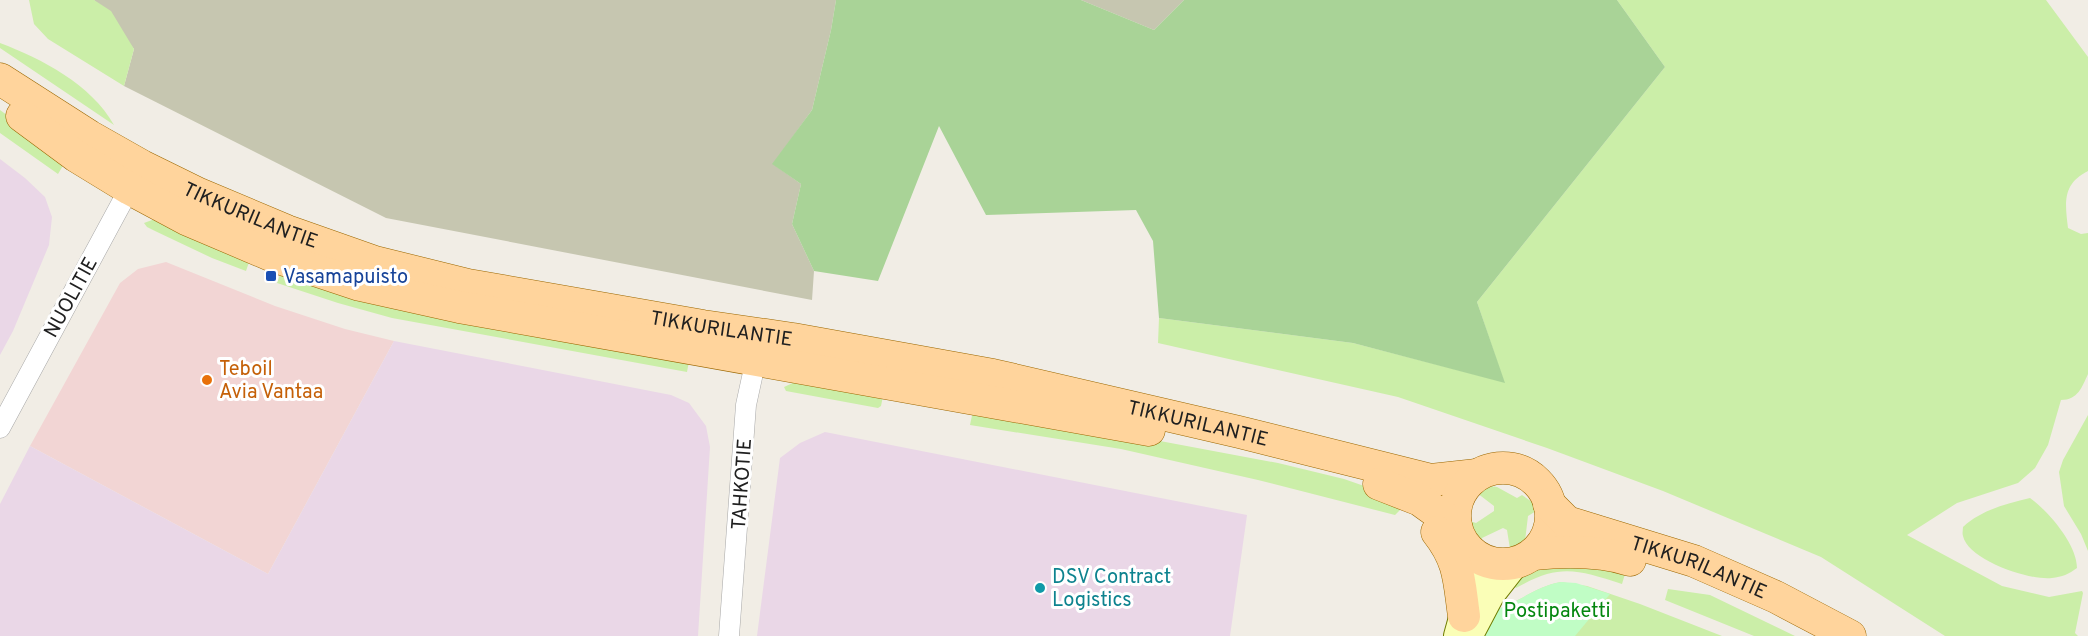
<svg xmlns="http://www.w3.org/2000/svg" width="2088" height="636" font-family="Overpass,sans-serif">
<rect width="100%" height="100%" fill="#f1ede5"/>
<!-- commercial -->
<path fill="#f2d5d4" d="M166 262 275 306 345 329 394 341 268 574 30 446 120 283 138 269Z"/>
<!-- industrial -->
<path fill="#ead7e7" d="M0 159 25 178 45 197 52 217 49 245 13 331 0 355Z
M394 341 671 395 689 403 706 426 710 447 698 636H0V504L30 446 268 574Z
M825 432 1247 515 1230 636H757L780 458 800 443Z"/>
<!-- construction -->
<path fill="#c6c6b0" d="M94 0H836L831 30 812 110 773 164 801 184 792 224 814 271 812 300 386 218 124 86 134 49Z
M1081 0H1184L1154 30Z"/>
<!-- grass -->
<path fill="#cbeea8" d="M29 0H94L111 11 134 49 124 86 48 39 34 24Z
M1617 0H2046L2088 57V171C2062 184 2065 203 2068 228L2081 234 2088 233V374C2082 387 2078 400 2061 400L2048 445 2035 468 2018 483 1957 503 1907 535 2002 586 2049 597 2082 591 2083 593 2075 633 2078 636H1945L1821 557 1663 491 1547 448 1398 397 1158 343 1159 318 1353 343 1504 382 1477 302 1665 67Z
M0 43C42 59 91 84 114 125L0 48Z
M0 110 67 159 58 174 0 133Z
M152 220H162L249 262 246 271 212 258 155 231 147 227 144 223Z
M280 275 690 356 687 372 392 318 338 303 277 283Z
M797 381 883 396 881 406 878 408 786 391 784 387Z
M974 406 1278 463 1344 479 1393 496 1399 499 1400 510 1395 515 1258 480 1121 449 970 425Z
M2088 415V551L2081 534 2064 506 2059 472 2063 460Z
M1489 486 1497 487 1517 498 1522 495 1535 504 1536 511 1528 516 1525 541 1510 549 1507 530 1503 528 1482 538 1481 543C1474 537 1471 530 1470 521L1476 523 1494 511V506L1477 493 1483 487Z
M2030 498C2048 511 2077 544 2077 568 2069 574 2062 577 2052 578 2030 581 1968 560 1963 536 1962 533 1963 530 1963 527 1981 510 2006 504 2030 498Z
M1564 559 1625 574 1622 584C1577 570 1560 563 1516 588L1510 583 1525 570Z
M1561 582 1587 586 1640 604 1722 636H1481L1492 611C1517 604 1536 586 1561 582Z
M1668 589 1710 595 1795 636H1754L1665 600Z"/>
<!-- forest -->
<path fill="#a9d397" d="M836 0H1081L1154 30 1184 0H1617L1665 67 1477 302 1505 383 1353 343 1159 318 1153 241 1136 210 986 215 939 126 878 281 814 271 792 224 801 184 772 164 812 110 831 30Z"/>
<!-- park -->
<path fill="#c0fdc5" d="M1561 582 1576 583 1610 594 1575 636H1481L1492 611C1517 604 1536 586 1561 582Z"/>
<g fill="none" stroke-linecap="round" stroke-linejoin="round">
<defs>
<path id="minor" d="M0 428 134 180
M729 636 746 405 758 350"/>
<path id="secondary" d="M1471 631 1490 595 1515 563
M1458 636 1471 589 1473 574 1468 549"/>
<g id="primary">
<path id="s1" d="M0 79 89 136 142 166 199 194 287 231 375 262 468 285 703 326 793 339 993 375 1239 432 1431 480 1477 475"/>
<path d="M22 116 76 156 130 189 186 219 273 256 360 285 459 307 1149 430"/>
<circle cx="1503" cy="516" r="48"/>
<path d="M1379 484 1420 500 1456 526"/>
<path id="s2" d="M1549 504 1567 522 1694 561 1776 597 1850 636"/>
<path d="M1437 532C1460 561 1459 581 1464 616"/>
<path d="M1533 554C1565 551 1599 550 1630 560"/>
</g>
</defs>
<!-- minor casing -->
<use href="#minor" stroke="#a7a7a7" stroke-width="21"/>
<!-- secondary casing -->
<use href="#secondary" stroke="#707d00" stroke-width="30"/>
<!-- primary casing -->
<use href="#primary" stroke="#9b6700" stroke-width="33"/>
<!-- minor -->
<use href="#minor" stroke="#fff" stroke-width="20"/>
<!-- secondary -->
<use href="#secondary" stroke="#fafeb7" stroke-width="28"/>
<!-- primary -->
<use href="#primary" stroke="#ffd49c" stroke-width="32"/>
</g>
<!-- markers -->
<rect fill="#1a4fb4" stroke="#fff" stroke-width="2" x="265" y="270" width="12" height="12" rx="3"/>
<circle fill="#e8710a" stroke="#fff" stroke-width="2" cx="207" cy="380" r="6"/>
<circle fill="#0f9aa8" stroke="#fff" stroke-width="2" cx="1040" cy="588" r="6"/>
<g text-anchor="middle" stroke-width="6" stroke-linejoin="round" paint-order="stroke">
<!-- street labels -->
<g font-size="20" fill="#202020" stroke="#fff">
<text dy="7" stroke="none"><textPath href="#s1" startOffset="286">TIKKURILANTIE</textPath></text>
<text transform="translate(70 297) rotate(-61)" y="7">NUOLITIE</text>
<text dy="7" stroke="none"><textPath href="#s1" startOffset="772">TIKKURILANTIE</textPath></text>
<text dy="7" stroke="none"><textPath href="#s1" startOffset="1258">TIKKURILANTIE</textPath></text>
<text transform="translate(741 484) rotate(-86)" y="7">TAHKOTIE</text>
<text dy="7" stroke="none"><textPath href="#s2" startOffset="165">TIKKURILANTIE</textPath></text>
</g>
<!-- transit labels -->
<g font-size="20" fill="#164399" stroke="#fff" text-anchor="start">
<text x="283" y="283">Vasamapuisto</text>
</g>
<!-- food labels -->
<g font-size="20" fill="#c56008" stroke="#fff" text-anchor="start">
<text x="219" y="375">Teboil<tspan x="219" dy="23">Avia Vantaa</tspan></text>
</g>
<!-- culture labels -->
<g font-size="20" fill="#0d838f" stroke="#fff" text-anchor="start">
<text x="1052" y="583">DSV Contract<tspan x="1052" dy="23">Logistics</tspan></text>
</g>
<!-- park labels -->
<g font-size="20" fill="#04870f" stroke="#fff">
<text x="1557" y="617">Postipaketti</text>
</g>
</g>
</svg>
